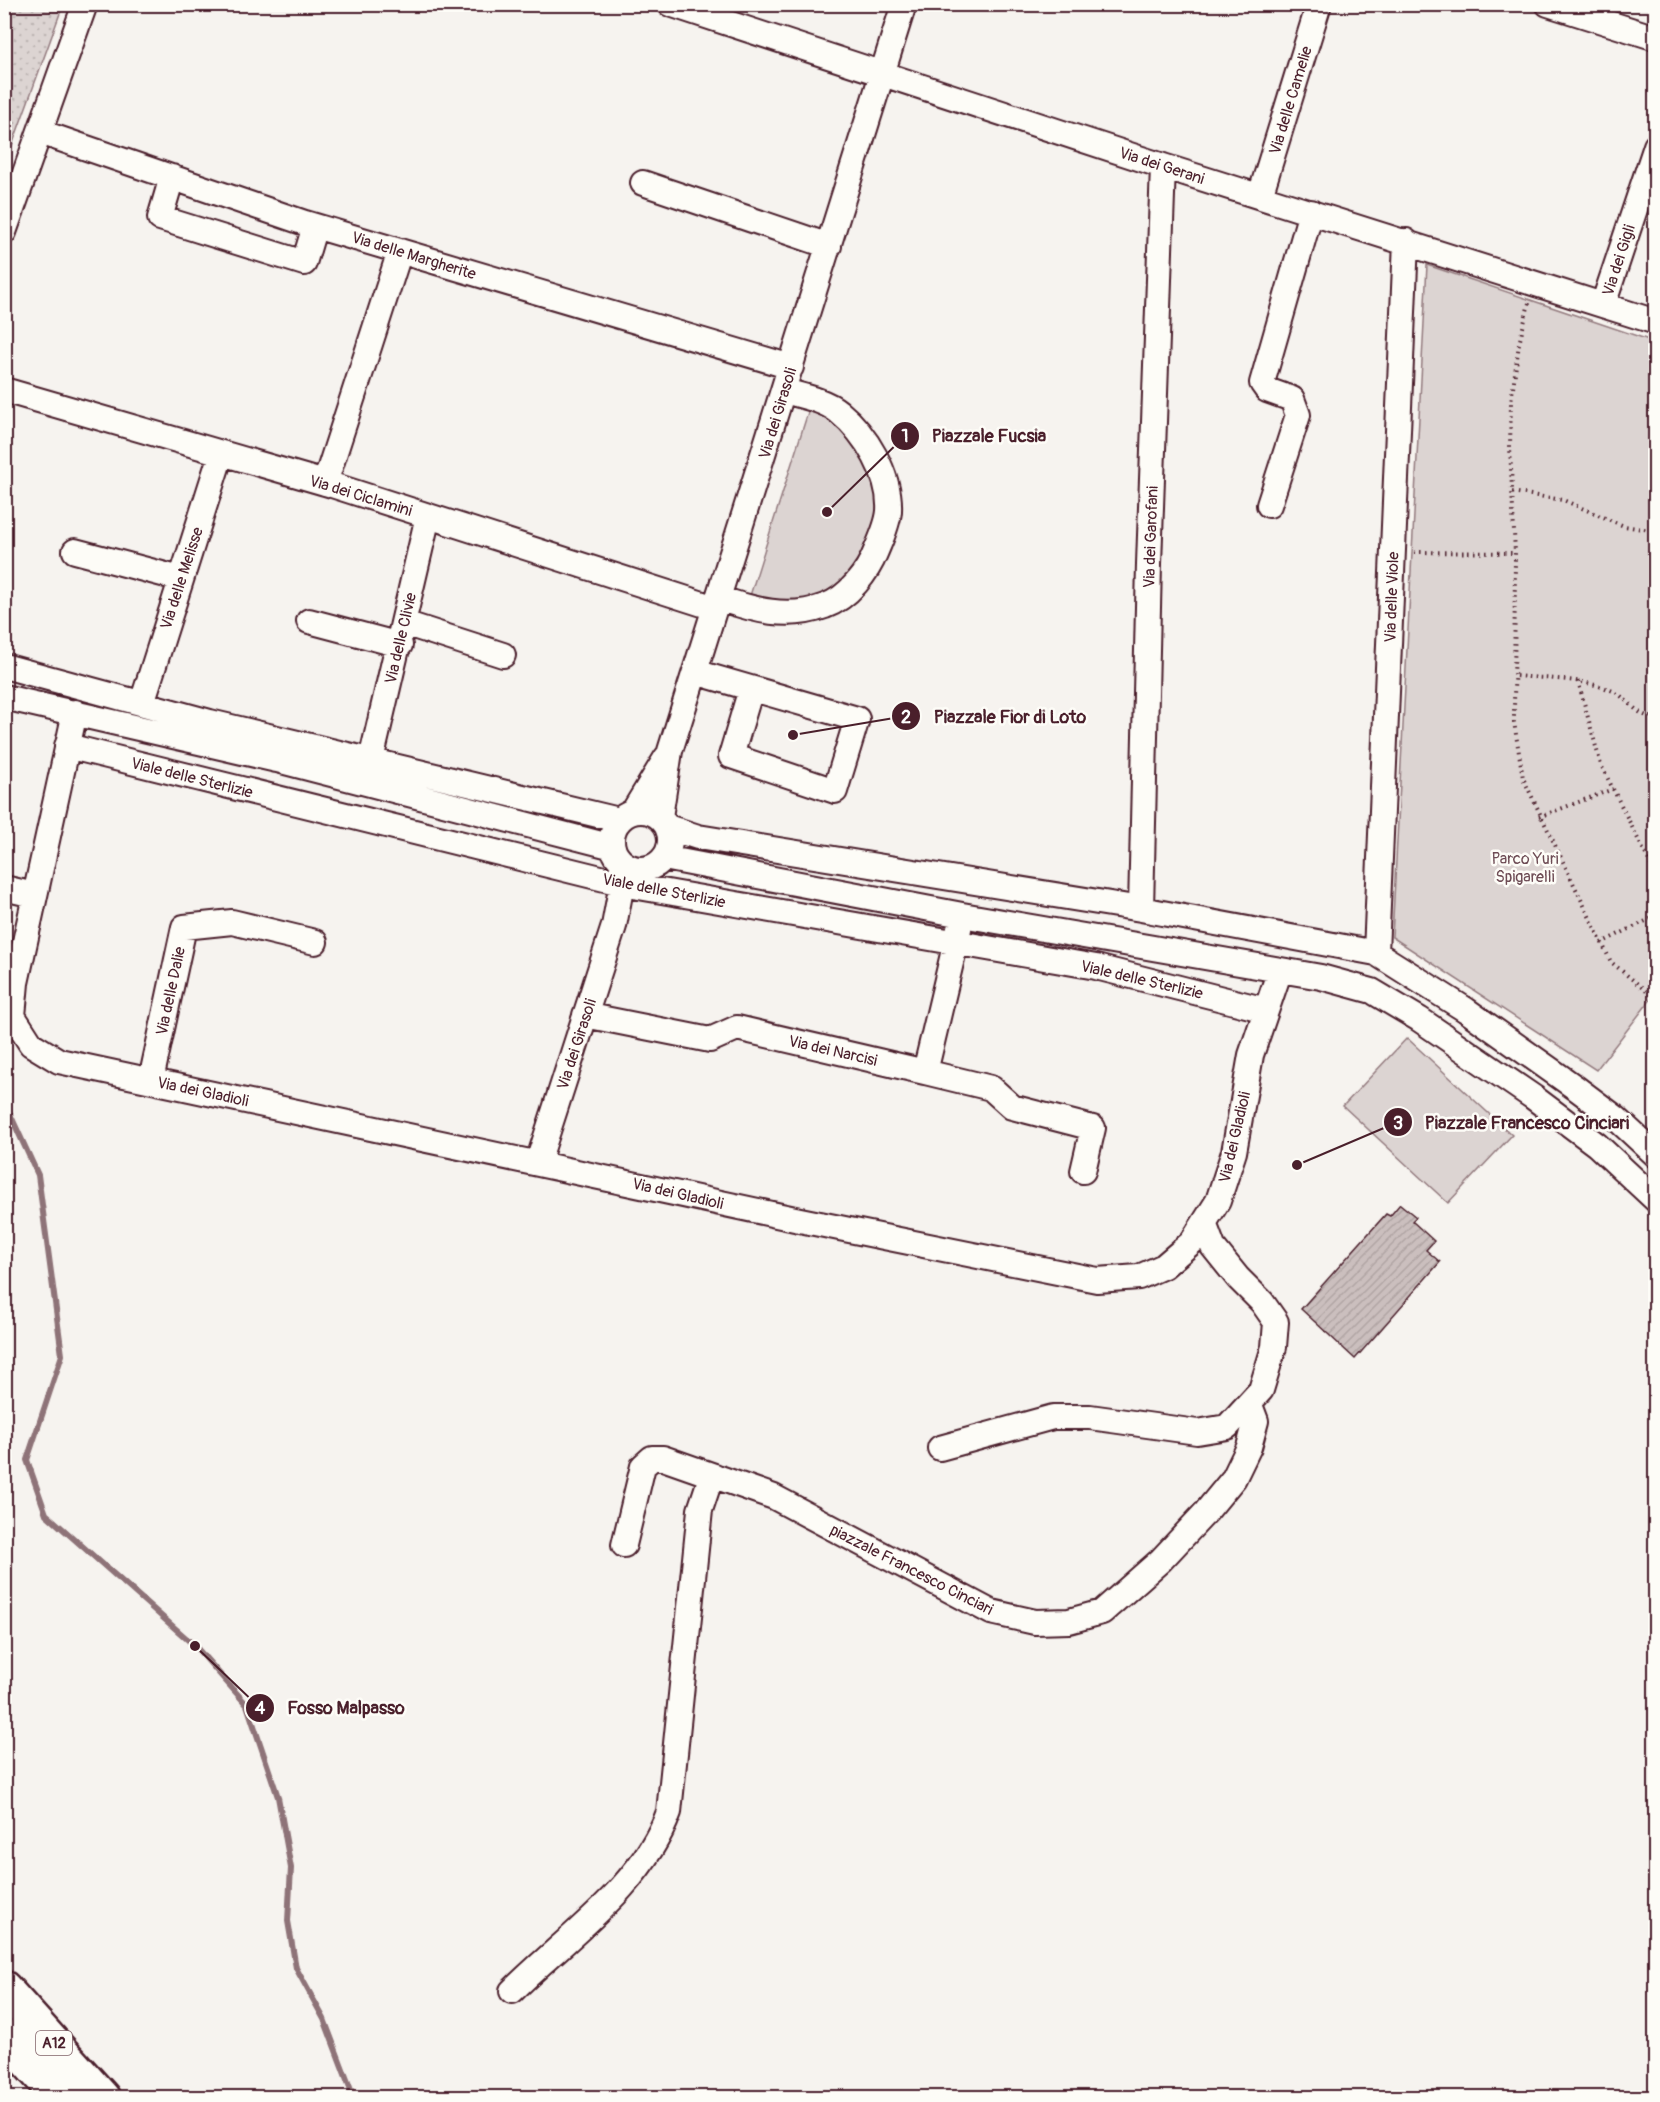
<svg xmlns="http://www.w3.org/2000/svg" width="1660" height="2102" font-family="Pangolin,sans-serif">
<defs>
<pattern id="grass-dots" width="8" height="8" patternUnits="userSpaceOnUse" patternTransform="scale(1.5)"><rect width="8" height="8" fill="#dcd4d2"/><path d="M2 2h.1M6 6h.1" fill="none" stroke="#beb6b4" stroke-width="1.8" stroke-linecap="round"/></pattern>
<pattern id="building-hatch" width="6" height="6" patternUnits="userSpaceOnUse" patternTransform="scale(1.5)"><rect width="6" height="6" fill="#cbbfbe"/><path d="M-1 1l2-2M0 6l6-6M5 7l2-2" fill="none" stroke="#b0a4a3"/></pattern>
</defs>
<rect width="100%" height="100%" fill="#f6f3ef"/>
<filter id="ink" filterUnits="userSpaceOnUse"><feTurbulence type="fractalNoise" baseFrequency=".0167" numOctaves="2"/><feDisplacementMap in="SourceGraphic" scale="12" xChannelSelector="R" yChannelSelector="G"/><feConvolveMatrix kernelMatrix="1 2 1 2 8 2 1 2 1" color-interpolation-filters="sRGB"/></filter>
<g filter="url(#ink)">
<!-- grass -->
<path fill="url(#grass-dots)" stroke="#937a7e" stroke-width="1.5" d="M5 4 63 5 5 165 4 5Z"/>
<!-- park -->
<path fill="#dcd4d2" stroke="#937a7e" stroke-width="1.5" d="M1427 265 1655 342V994L1596 1070 1392 937Z
M809 409C832 420 859 439 871 463 893 509 861 585 811 600 790 607 770 604 748 602Z
M1407 1038 1512 1135 1448 1203 1343 1106Z"/>
<g fill="none" stroke-linecap="round" stroke-linejoin="round">
<!-- stream -->
<path stroke="#8e7378" stroke-width="6" d="M4 1101 38 1175 62 1355 27 1460 46 1514 195 1646 247 1705 278 1797 291 1868 288 1921 296 1968 324 2019 354 2098"/>
</g>
<!-- building -->
<path fill="url(#building-hatch)" stroke="#4a1f2b" stroke-width="1.5" d="M1400 1204 1416 1217 1412 1221 1434 1241 1426 1250 1440 1262 1355 1359 1301 1309 1386 1214 1390 1216Z"/>
<g fill="none" stroke-linecap="round" stroke-linejoin="round">
<defs>
<path id="minor" d="M670 4 1163 166 1656 322
M1548 4 1656 38
M40 132 305 223 791 367
M172 177 160 218 304 263 315 226
M643 183 829 246
M1260 196 1319 4
M4 232 85 4
M1603 305 1656 146
M4 390 332 485 715 608
M325 483 400 251
M1269 505 1298 415 1292 399 1267 390 1262 383 1311 212
M75 551 181 579
M718 598C754 610 788 620 825 606 848 598 868 572 876 551 881 539 888 524 889 511 891 475 866 434 839 412 825 400 802 396 784 391
M309 621 400 645
M404 623 503 655
M4 666 210 722 619 820
M695 672 857 719 835 791 731 756 751 689
M4 697 277 760 613 847
M142 703 221 454
M75 712 16 983 13 1016 31 1044 59 1061 795 1219 1097 1280 1139 1277 1164 1266 1192 1242 1218 1201 1234 1152 1251 1055 1280 970
M67 746 633 886 1096 967 1266 1010
M371 760 428 516
M612 840a29 29 0 1 1 58 0a29 29 0 1 1-58 0Z
M633 812 666 758
M660 817 670 751 904 4
M667 827 698 837 1141 909 1376 953 1466 1010 1576 1088 1616 1118 1656 1155
M664 858 962 915 1321 977 1372 991 1419 1019 1533 1097 1597 1145 1656 1200
M4 888 34 895
M1141 909 1149 564 1163 166
M1376 953 1406 241
M585 1015 710 1040 737 1028 925 1072 959 929
M925 1072 991 1088 1012 1107 1093 1128 1083 1171
M151 1080 184 927 232 922 315 942
M538 1162 614 926 622 883V863
M940 1448 1053 1417H1090L1197 1432 1227 1427 1261 1390 1274 1347 1276 1322 1262 1302 1238 1278 1213 1247 1204 1223
M624 1545 643 1466 652 1458H663L774 1497 991 1612 1035 1622 1069 1621 1102 1612 1161 1560 1206 1512 1234 1478 1249 1447 1256 1421 1250 1405
M512 1991C567 1936 642 1887 669 1812L700 1510 708 1486 715 1476"/>
<path id="motorway" d="M4 1988 103 2098
M4 2036 60 2098"/>
</defs>
<!-- minor casing -->
<use href="#minor" stroke="#4a1f2b" stroke-width="28"/>
<!-- motorway casing -->
<use href="#motorway" stroke="#4a1f2b" stroke-width="38"/>
<!-- path -->
<path stroke="#4a1f2b" stroke-width="4" stroke-dasharray="1.5 4.5" stroke-linecap="butt" d="M1529 303 1519 344 1511 402 1510 447 1515 553 1514 722 1523 778 1611 962 1656 999
M1512 492 1563 500 1624 526 1656 531
M1414 552 1515 553
M1516 676C1548 679 1583 678 1613 691 1627 697 1638 719 1656 717
M1578 681 1601 765 1656 875
M1539 817 1613 789
M1601 943 1656 916"/>
<!-- minor -->
<use href="#minor" stroke="#fdfcf7" stroke-width="24"/>
<!-- motorway -->
<use href="#motorway" stroke="#fdfcf7" stroke-width="33"/>
</g>
</g>
<g text-anchor="middle" stroke-width="5" stroke-linejoin="round" paint-order="stroke">
<!-- shield labels -->
<rect fill="#fdfcf7" stroke="#806168" stroke-width="1.5" x="36" y="2031" width="36" height="24" rx="4.5"/>
<g font-size="15" font-weight="bold" fill="#4a1f2b">
<text x="54" y="2048">A12</text>
</g>
<!-- street labels -->
<g font-size="16" fill="#4a1f2b" stroke="#fdfcf7">
<text transform="translate(1290 100) rotate(-73)" y="6">Via delle Camelie</text>
<text transform="translate(1162 165) rotate(18)" y="6">Via dei Gerani</text>
<text transform="translate(414 255) rotate(17)" y="6">Via delle Margherite</text>
<text transform="translate(1618 260) rotate(-72)" y="6">Via dei Gigli</text>
<text transform="translate(777 413) rotate(-73)" y="6">Via dei Girasoli</text>
<text transform="translate(361 495) rotate(17)" y="6">Via dei Ciclamini</text>
<text transform="translate(1150 537) rotate(-88)" y="6">Via dei Garofani</text>
<text transform="translate(181 578) rotate(-72)" y="6">Via delle Melisse</text>
<text transform="translate(1391 597) rotate(-88)" y="6">Via delle Viole</text>
<text transform="translate(400 638) rotate(-77)" y="6">Via delle Clivie</text>
<text transform="translate(192 777) rotate(14)" y="6">Viale delle Sterlizie</text>
<text transform="translate(664 890) rotate(11)" y="6">Viale delle Sterlizie</text>
<text transform="translate(1142 979) rotate(13)" y="6">Viale delle Sterlizie</text>
<text transform="translate(170 991) rotate(-78)" y="6">Via delle Dalie</text>
<text transform="translate(576 1044) rotate(-72)" y="6">Via dei Girasoli</text>
<text transform="translate(833 1050) rotate(13)" y="6">Via dei Narcisi</text>
<text transform="translate(203 1091) rotate(12)" y="6">Via dei Gladioli</text>
<text transform="translate(1234 1137) rotate(-77)" y="6">Via dei Gladioli</text>
<text transform="translate(678 1193) rotate(13)" y="6">Via dei Gladioli</text>
<text transform="translate(912 1569) rotate(27)" y="6">piazzale Francesco Cinciari</text>
</g>
<!-- park labels -->
<g font-size="16" fill="#6e4c55" stroke="#fdfcf7">
<text x="1525" y="864">Parco Yuri<tspan x="1525" dy="18">Spigarelli</tspan></text>
</g>
</g>
<!-- callouts -->
<path fill="none" stroke="#4a1f2b" stroke-width="2" d="M827 512L905 436M793 735L906 716M1297 1165L1398 1122M195 1646L260 1708"/>
<g fill="#4a1f2b" stroke="#fdfcf7" stroke-width="2">
<circle cx="827" cy="512" r="6"/>
<circle cx="793" cy="735" r="6"/>
<circle cx="1297" cy="1165" r="6"/>
<circle cx="195" cy="1646" r="6"/>
<circle cx="905" cy="436" r="15"/>
<circle cx="906" cy="716" r="15"/>
<circle cx="1398" cy="1122" r="15"/>
<circle cx="260" cy="1708" r="15"/>
</g>
<g font-size="18" text-anchor="middle" font-weight="bold" fill="#fff">
<text x="905" y="442">1</text>
<text x="906" y="723">2</text>
<text x="1398" y="1129">3</text>
<text x="260" y="1714">4</text>
</g>
<g font-size="18" text-anchor="middle" font-weight="bold" fill="#4a1f2b" stroke="#fdfcf7" stroke-width="5" stroke-linejoin="round" paint-order="stroke">
<text x="989" y="442">Piazzale Fucsia</text>
<text x="1010" y="723">Piazzale Fior di Loto</text>
<text x="1527" y="1129">Piazzale Francesco Cinciari</text>
<text x="346" y="1714">Fosso Malpasso</text>
</g>
<!-- margin -->
<rect width="1660" height="2102" fill="none" stroke="#fdfcf7" stroke-width="24"/>
<rect x="12" y="12" width="1636" height="2078" fill="none" stroke="#4a1f2b" stroke-width="2" filter="url(#ink)"/>
</svg>
